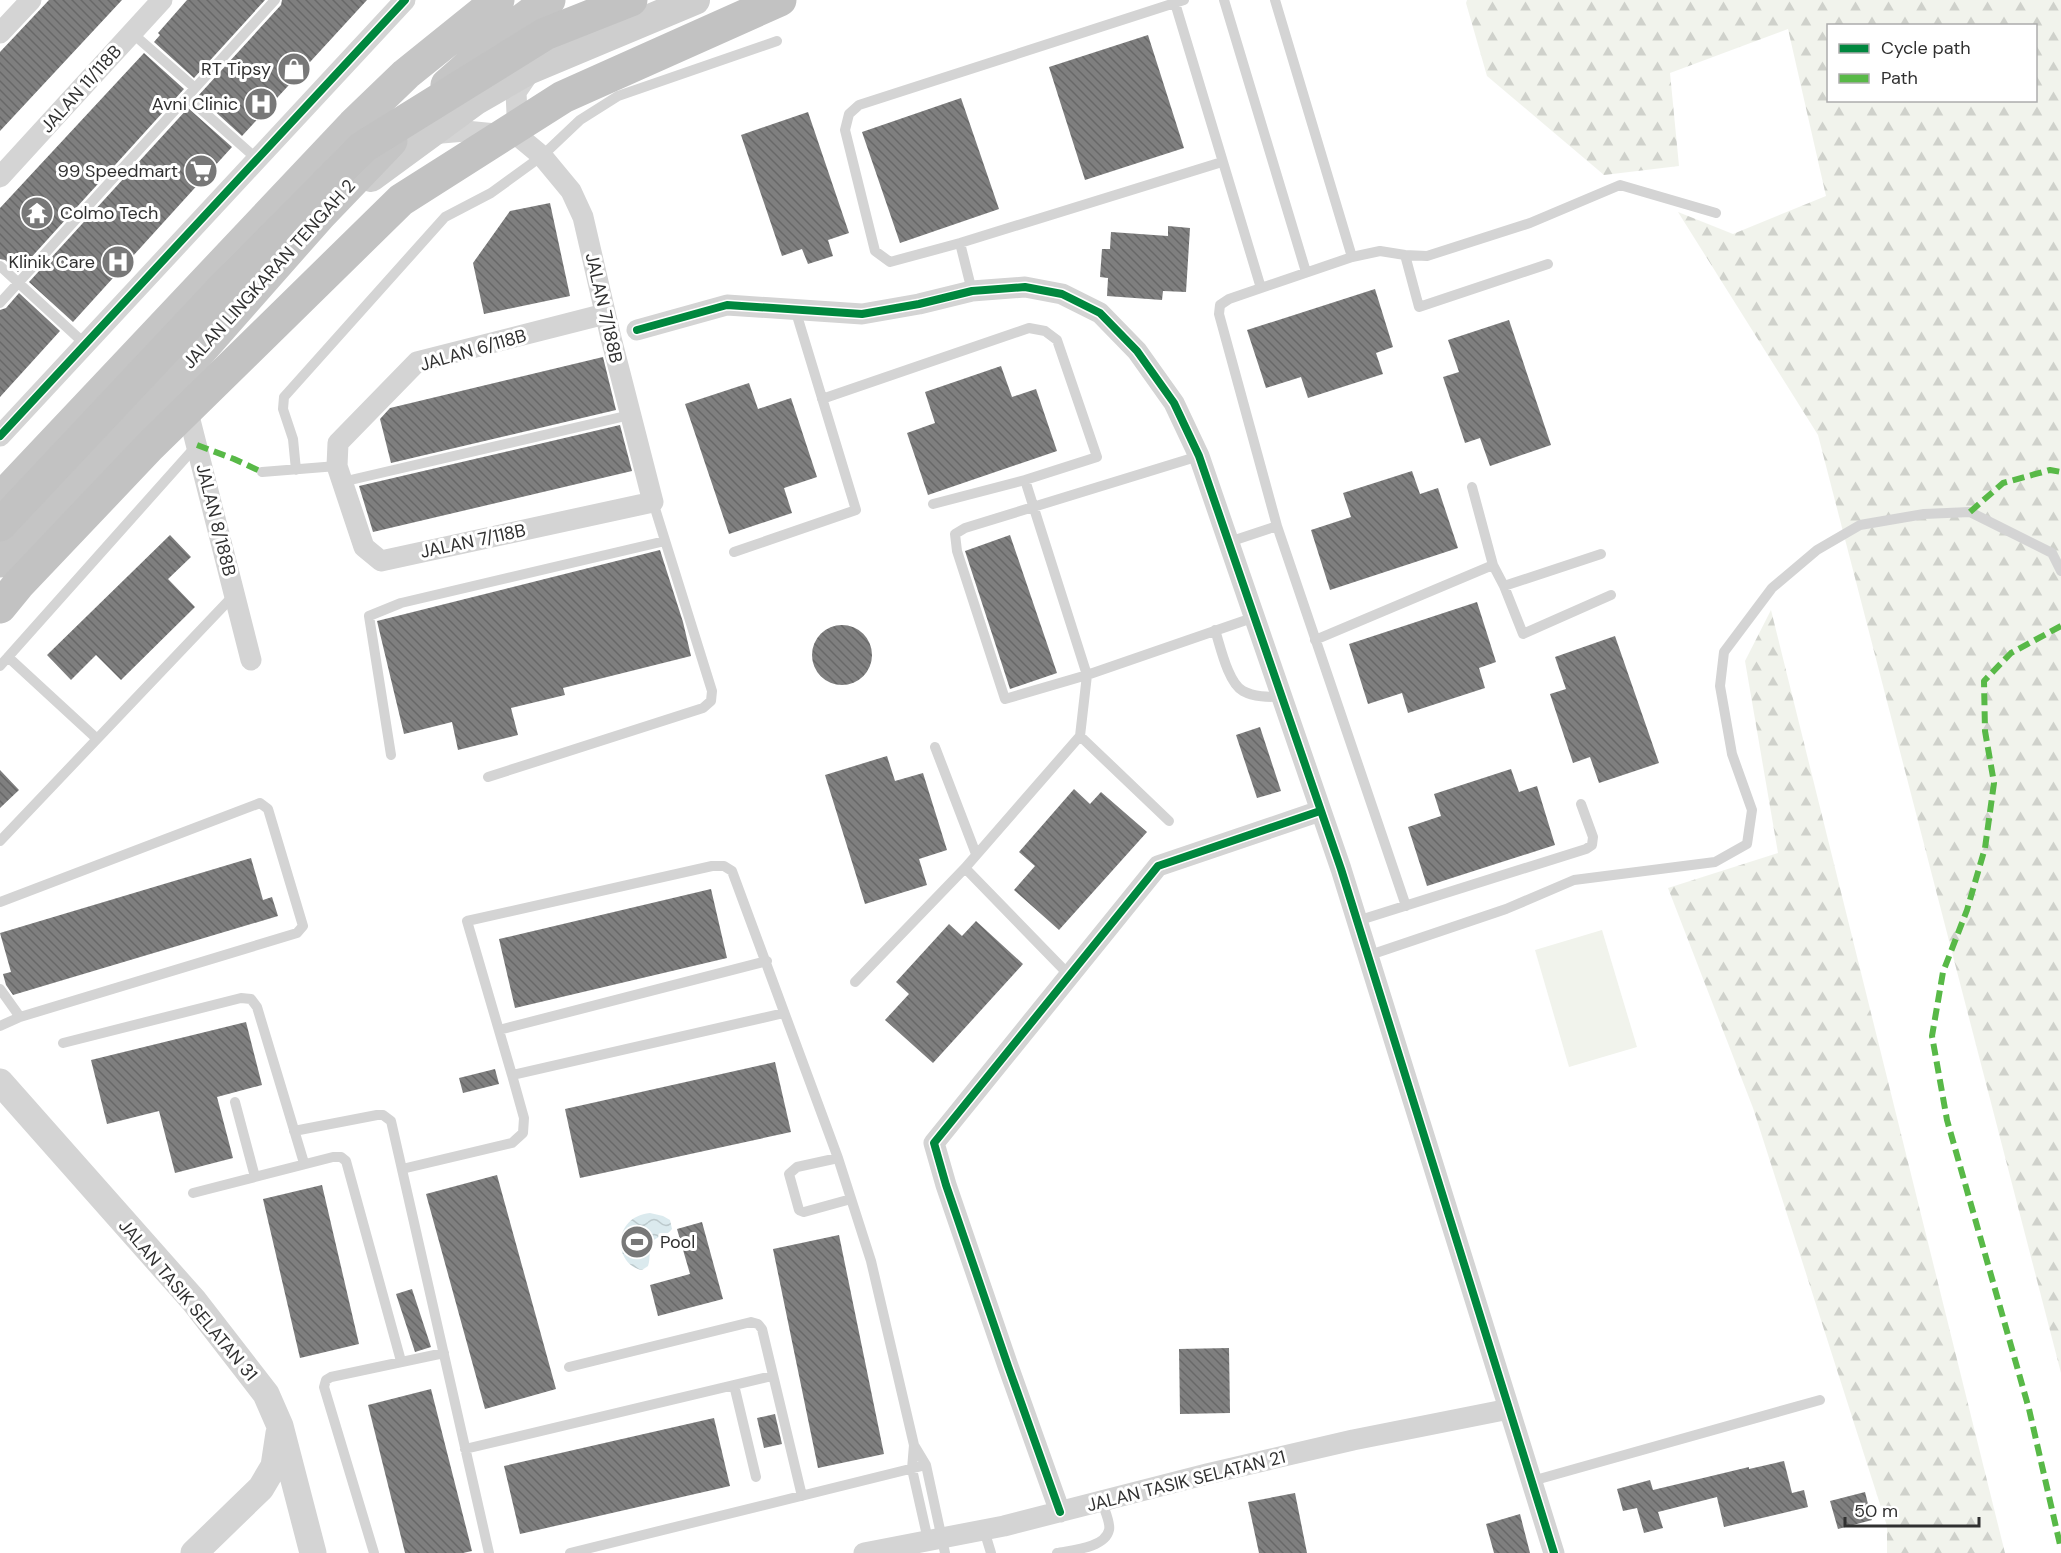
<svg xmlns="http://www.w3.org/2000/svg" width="2061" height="1553" font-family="'DM Sans',sans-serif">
<defs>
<pattern id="forest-firs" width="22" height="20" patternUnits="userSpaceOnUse" patternTransform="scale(1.5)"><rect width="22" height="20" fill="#f1f3ec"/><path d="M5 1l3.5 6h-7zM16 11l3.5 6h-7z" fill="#cfd1cb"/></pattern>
<pattern id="water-waves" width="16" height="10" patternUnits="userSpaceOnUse" patternTransform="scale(1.5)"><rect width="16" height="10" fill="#dbeaee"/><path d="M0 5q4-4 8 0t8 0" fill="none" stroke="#bcc9cc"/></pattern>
<pattern id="building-back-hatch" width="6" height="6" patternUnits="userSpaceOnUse" patternTransform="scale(1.5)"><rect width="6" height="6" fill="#7f7f7f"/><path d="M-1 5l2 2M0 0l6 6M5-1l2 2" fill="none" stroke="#686868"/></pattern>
</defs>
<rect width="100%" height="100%" fill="#fff"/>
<!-- forest -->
<path fill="url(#forest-firs)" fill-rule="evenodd" d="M1467 0H2061V1373L1818 435 1678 212 1733 234 1826 196 1788 29 1670 73 1679 166 1604 175 1487 76 1466 3ZM1828 26H2036V100H1828Z
M1771 610 2005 1553H1887V1526L1753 1108 1668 888 1778 853 1745 661Z"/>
<!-- pitch -->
<path fill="#f1f3ec" d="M1602 930 1637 1047 1569 1067 1535 950Z"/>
<!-- water -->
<path fill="url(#water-waves)" d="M650 1213 663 1216 670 1220 672 1229C667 1236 660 1235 654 1240 648 1246 651 1259 648 1266L642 1270C614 1265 611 1217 650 1213Z"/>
<!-- building -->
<path fill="url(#building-back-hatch)" d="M49 0H122L0 131V52Z
M187 0H265L194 78 154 42 160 35 158 33Z
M282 0H367L242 136 198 96 281 5Z
M1148 35 1184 148 1085 180 1049 67Z
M144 53 184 89 18 272 5 260 0 259V208Z
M961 98 999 209 900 243 862 132Z
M188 108 232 147 73 322 29 282Z
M808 112 849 233 828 240 833 256 808 264 802 249 782 256 741 135Z
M550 203 570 296 484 314 473 263 510 211Z
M1168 226 1190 228 1186 292 1163 291 1162 300 1107 296 1108 278 1100 277 1102 249H1110L1111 232 1168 236Z
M1375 289 1393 347 1376 353 1383 374 1308 398 1301 377 1266 388 1247 330Z
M19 293 60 331 0 397V310L6 308Z
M1509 320 1551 445 1490 466 1480 438 1465 443 1443 377 1459 372 1448 340Z
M603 357 616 410 391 463 380 419 390 408Z
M1001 366 1012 397 1036 389 1057 451 928 495 907 433 935 423 925 392Z
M749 383 758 409 791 398 817 477 784 488 792 513 729 534 685 404Z
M620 425 632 471 373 532 359 486Z
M1412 471 1420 494 1438 488 1458 548 1330 590 1311 530 1351 517 1343 493Z
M170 535 191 557 168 579 195 607 121 680 96 655 71 680 47 655Z
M1010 535 1057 673 1010 689 965 551Z
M660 550 683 622 691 656 563 688 565 695 511 708 518 735 458 750 452 722 404 734 377 621Z
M1477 602 1496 662 1479 668 1485 688 1408 713 1402 693 1368 704 1349 644Z
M812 655a30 30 0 1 1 60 0a30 30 0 1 1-60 0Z
M1615 636 1659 763 1599 783 1590 757 1573 763 1550 694 1566 689 1555 657Z
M1260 727 1281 791 1257 798 1236 735Z
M887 756 895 781 923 773 947 850 919 859 927 885 865 904 825 775Z
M1511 769 1519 792 1537 786 1555 845 1427 886 1408 827 1441 816 1434 794Z
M0 770 19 790 0 808Z
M1074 789 1090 804 1101 792 1147 832 1059 930 1014 890 1035 866 1019 852Z
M251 858 263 900 272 897 278 916 13 995 6 985 3 974 11 972 0 933Z
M711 889 727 958 515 1008 499 939Z
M976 921 1023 964 933 1063 885 1020 909 994 896 982 949 924 962 936Z
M246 1022 262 1085 217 1097 233 1158 175 1173 159 1111 107 1124 91 1060Z
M775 1062 791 1132 580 1178 565 1109Z
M495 1069 499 1084 463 1093 459 1078Z
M497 1175 556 1389 485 1409 426 1194Z
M322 1185 359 1344 300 1358 263 1199Z
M702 1222 723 1299 658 1316 650 1285 690 1274 677 1229Z
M839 1235 884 1454 818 1468 773 1249Z
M412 1289 431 1347 415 1352 396 1294Z
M1229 1348 1230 1413 1180 1414 1179 1349Z
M431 1389 472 1551 463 1553H405L368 1405Z
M775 1414 782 1444 764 1448 757 1418Z
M714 1418 730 1486 520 1534 504 1466Z
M1784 1461 1792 1493 1804 1490 1808 1507 1724 1527 1717 1497 1658 1512 1663 1528 1644 1533 1637 1508 1623 1511 1617 1489 1650 1480 1653 1490 1749 1467V1469Z
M1865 1492 1872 1520 1838 1529 1830 1501Z
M1295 1493 1307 1553H1259L1248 1502Z
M1520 1514 1530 1553H1494L1486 1524Z"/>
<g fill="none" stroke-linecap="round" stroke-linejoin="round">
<!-- service -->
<path stroke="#d4d4d4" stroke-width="10" d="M1184 0 859 105 849 114 845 130 875 251 890 262 960 243 1222 162
M1224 0 1306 272
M1275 0 1352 257
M1175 3 1261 288
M132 33 195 88
M187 97 257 159
M960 243 972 291
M1405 255 1419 307 1548 264
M0 266 85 344
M0 303 275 0
M822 399 1029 328 1045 331 1057 340 1097 457 1025 480 1087 675 1080 736 965 868 855 982
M1199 456 965 528 955 534 957 551 1005 699 1087 675 1255 617
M296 470 293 439 283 409 284 397 445 217 491 193 542 156 580 120 618 96 777 41
M262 472 337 466
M342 482 630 415
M1472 487 1493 565 1504 586 1601 554
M933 504 1025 480
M1277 526 1406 906
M1229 542 1277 526 1219 314 1220 305 1229 299 1352 257 1380 251 1405 255 1427 256 1530 223 1620 185 1716 213
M734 552 856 510 795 309
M1504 586 1523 634 1611 595
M1215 630C1220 645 1228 683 1243 691 1254 697 1268 697 1281 697
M1315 640 1493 565
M8 657 96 738
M0 666 197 445
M1080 736 1169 821
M935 747 976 854
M391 755 369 616 401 603 665 541
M488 777 703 708 711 701 712 691 653 502
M0 841 234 595
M965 868 1069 975
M0 902 260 803 268 809 303 926 297 933 20 1017 0 1026
M1357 921 1586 849 1592 845 1593 837 1581 804
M1367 956 1506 909 1574 880 1715 862 1747 844 1752 810 1732 754 1720 686 1724 652 1772 588 1817 550 1860 525 1924 514 1970 512 2052 553 2061 571
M0 989 20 1017
M499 1030 767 961
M63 1043 241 998 251 999 257 1007 304 1163
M512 1075 467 921 712 866H724L732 871 838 1158 871 1261 914 1445 926 1465 945 1553
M235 1102 255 1177 333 1157H341L346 1161 401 1361
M294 1131 377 1115H383L391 1121 489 1553
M838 1158 797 1167 789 1174 799 1210 804 1212 851 1199
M402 1169 512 1143 523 1133 524 1118 512 1075 784 1013
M193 1193 255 1177
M569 1367 751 1322 758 1324 762 1329 802 1496
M734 1385 756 1477
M914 1445 912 1469 928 1540
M465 1449 772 1376
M1532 1481 1820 1400
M984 1530 991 1553
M374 1553 324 1387 326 1380 331 1377 444 1353
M570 1553 926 1465
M1057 1553C1072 1550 1105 1548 1109 1530 1111 1523 1104 1509 1102 1502"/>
<!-- minor -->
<path stroke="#d4d4d4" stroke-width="21" d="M0 33 31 0
M430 134 465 131 518 136 542 156 571 191 583 217 611 338 653 502 381 561 364 547 337 466 338 443 417 362 605 314
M518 136 516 92 531 70
M0 177 162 0
M637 330 727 305 862 314 919 304 972 291 1025 287 1062 294 1100 313 1137 351 1174 403 1199 456 1341 869 1554 1553
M181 404 190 420 251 660
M0 436 405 0
M1060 1512 1008 1366 946 1185 934 1143 1158 866 1320 811
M864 1553 1004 1526 1207 1474 1353 1440 1509 1409"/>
<!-- tertiary -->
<path stroke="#d4d4d4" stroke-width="27" d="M0 1082 194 1301 266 1394 280 1426 313 1553
M194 1553 261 1488 274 1466 279 1433"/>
<!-- secondary -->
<path stroke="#cecece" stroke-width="30" d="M371 177 476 100 528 70 695 0"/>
<!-- trunk -->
<path stroke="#c5c5c5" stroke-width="33" d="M447 85 514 26 549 0
M0 499 353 125 406 74 498 0
M0 561 170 385 320 215 391 141"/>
<!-- motorway-bridge -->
<path stroke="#c2c2c2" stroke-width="33" d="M0 525 219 292 363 147 545 34 631 0
M0 607 18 585 150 446 401 200 563 97 780 0"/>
<!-- quiet -->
<path stroke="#58b947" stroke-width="6" stroke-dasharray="12 6" stroke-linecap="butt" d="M197 445 234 459 262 472
M1970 512 2003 483 2050 470 2061 472
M2061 626 2011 653 1984 681 1985 731 1994 783 1985 848 1967 910 1943 972 1932 1036 1947 1120 2029 1409 2061 1549"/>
<defs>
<path id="cycleway" d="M637 330 727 305 862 314 919 304 972 291 1025 287 1062 294 1100 313 1137 351 1174 403 1199 456 1341 869 1554 1553
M0 436 405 0
M1060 1512 1008 1366 946 1185 934 1143 1158 866 1320 811"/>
</defs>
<!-- cycleway casing -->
<use href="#cycleway" stroke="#fff" stroke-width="11"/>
<!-- cycleway -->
<use href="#cycleway" stroke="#00873e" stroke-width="8"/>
</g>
<!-- icons -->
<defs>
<symbol id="shop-disc" viewBox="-11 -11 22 22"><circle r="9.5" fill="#787878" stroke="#fff"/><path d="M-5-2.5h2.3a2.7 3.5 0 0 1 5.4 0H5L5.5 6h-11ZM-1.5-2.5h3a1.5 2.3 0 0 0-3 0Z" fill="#fff"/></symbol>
<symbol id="hospital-disc" viewBox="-11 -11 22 22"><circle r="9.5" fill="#787878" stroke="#fff"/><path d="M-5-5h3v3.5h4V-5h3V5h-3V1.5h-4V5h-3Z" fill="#fff"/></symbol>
<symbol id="supermarket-disc" viewBox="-11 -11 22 22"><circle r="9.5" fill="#787878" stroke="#fff"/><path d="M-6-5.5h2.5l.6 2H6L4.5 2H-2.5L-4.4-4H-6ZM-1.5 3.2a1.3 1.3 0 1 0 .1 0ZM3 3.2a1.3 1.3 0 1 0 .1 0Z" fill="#fff"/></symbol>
<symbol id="temple-disc" viewBox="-11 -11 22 22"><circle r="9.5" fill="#787878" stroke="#fff"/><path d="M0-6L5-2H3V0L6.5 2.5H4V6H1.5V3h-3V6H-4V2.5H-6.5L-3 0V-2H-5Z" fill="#fff"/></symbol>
<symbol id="stadium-disc" viewBox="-11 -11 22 22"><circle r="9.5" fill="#787878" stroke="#fff"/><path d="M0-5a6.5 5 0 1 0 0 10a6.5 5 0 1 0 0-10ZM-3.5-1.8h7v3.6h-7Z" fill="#fff"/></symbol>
</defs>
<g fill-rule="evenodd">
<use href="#shop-disc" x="275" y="50" width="38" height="38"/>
<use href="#hospital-disc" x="242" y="85" width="38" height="38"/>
<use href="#supermarket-disc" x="182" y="152" width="38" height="38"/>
<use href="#temple-disc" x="18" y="194" width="38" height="38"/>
<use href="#hospital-disc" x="99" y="243" width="38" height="38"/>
<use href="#stadium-disc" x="618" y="1223" width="38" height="38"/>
</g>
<g text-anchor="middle" stroke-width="6" stroke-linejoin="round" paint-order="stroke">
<!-- poi labels -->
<g font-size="18" fill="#303030" stroke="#fff" text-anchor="end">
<text x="271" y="75">RT Tipsy</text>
<text x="238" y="110">Avni Clinic</text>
<text x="178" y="177">99 Speedmart</text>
<text x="60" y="219" text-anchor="start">Colmo Tech</text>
<text x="95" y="268">Klinik Care</text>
<text x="660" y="1248" text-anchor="start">Pool</text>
</g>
<!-- street labels -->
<g font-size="18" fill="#303030" stroke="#fff">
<text transform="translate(81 89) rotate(-48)" y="6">JALAN 11/118B</text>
<text transform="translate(269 274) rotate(-48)" y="6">JALAN LINGKARAN TENGAH 2</text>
<text transform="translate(604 308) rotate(77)" y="6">JALAN 7/188B</text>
<text transform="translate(473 350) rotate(-16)" y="6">JALAN 6/118B</text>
<text transform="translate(216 520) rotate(76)" y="6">JALAN 8/188B</text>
<text transform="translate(473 541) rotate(-12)" y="6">JALAN 7/118B</text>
<text transform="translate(188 1300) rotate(50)" y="6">JALAN TASIK SELATAN 31</text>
<text transform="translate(1186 1481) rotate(-14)" y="6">JALAN TASIK SELATAN 21</text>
</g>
</g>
<!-- legend -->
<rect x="1827" y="24" width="210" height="78" fill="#ffffff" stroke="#acacac" stroke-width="1.5"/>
<rect x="1839" y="44" width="30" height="9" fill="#00873e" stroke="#acacac" stroke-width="1.5"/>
<text x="1881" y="54" font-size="18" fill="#303030">Cycle path</text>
<rect x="1839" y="74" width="30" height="9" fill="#58b947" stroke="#acacac" stroke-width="1.5"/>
<text x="1881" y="84" font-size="18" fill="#303030">Path</text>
<!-- scale -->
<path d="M1845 1517v9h134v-9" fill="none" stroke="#303030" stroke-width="3"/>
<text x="1854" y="1517" font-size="18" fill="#303030" stroke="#ffffff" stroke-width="4.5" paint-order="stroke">50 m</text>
</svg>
